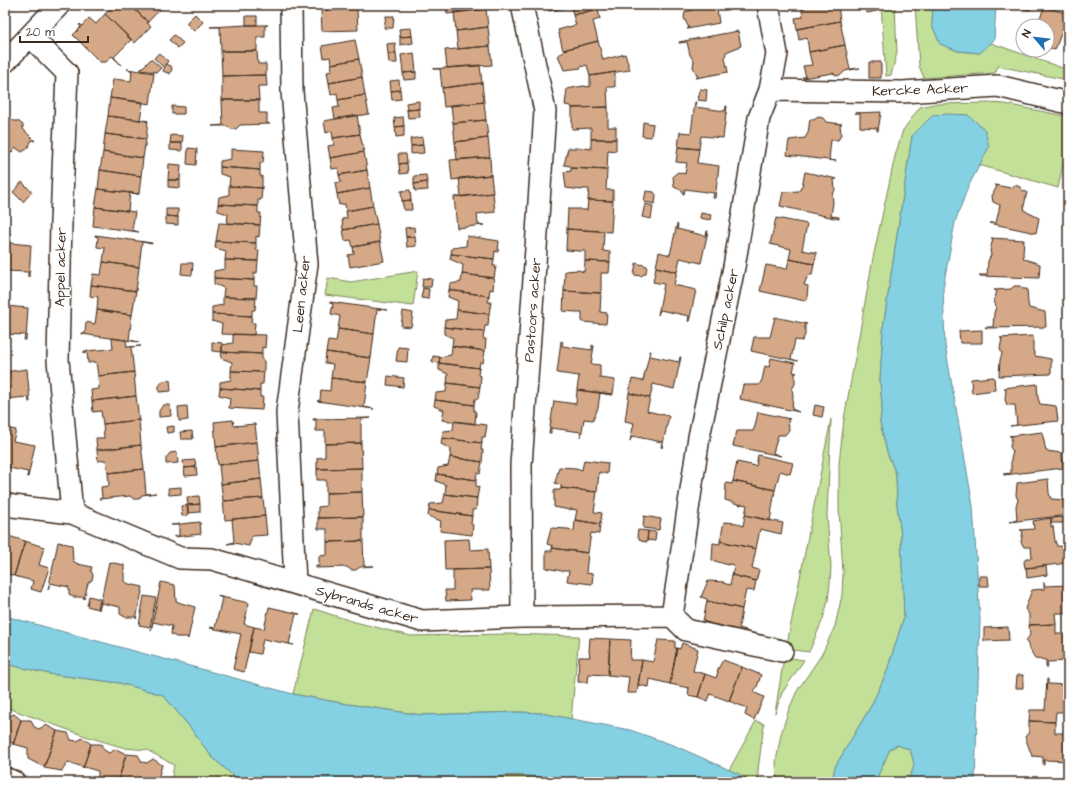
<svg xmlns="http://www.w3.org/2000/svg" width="1073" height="787" font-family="'Architects Daughter',sans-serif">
<rect width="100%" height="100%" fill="#fff"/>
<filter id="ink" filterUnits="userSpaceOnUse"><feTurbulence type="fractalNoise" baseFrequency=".025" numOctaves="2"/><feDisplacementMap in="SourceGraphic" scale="8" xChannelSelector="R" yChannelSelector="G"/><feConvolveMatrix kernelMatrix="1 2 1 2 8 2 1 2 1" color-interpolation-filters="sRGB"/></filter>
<g filter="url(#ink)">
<!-- green -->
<path fill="#c2e098" stroke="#7e855b" d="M881 5H895L897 53 891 75 886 76Z
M915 5H933L932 25 941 44 958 51 980 53 991 43 1068 70V80L998 66 995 73 924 78 919 66Z
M990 103 1005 104 1065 116 1068 118V141L1058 188 979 165 989 147 968 115H933L912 136 883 328 880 381 882 405 880 422 887 452 896 474 897 505 901 535 904 617 886 674 871 706 835 767 832 782H777L776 762 781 734 789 709 797 691 822 654 835 626 842 595 843 572 839 509V463L844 419 873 258 895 156 903 130 920 107 934 104Z
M418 271 413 306 325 295 328 278 351 282Z
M831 419 827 516 831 566 830 583 828 601 823 619 809 652 786 649Z
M314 609 355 622 411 636 507 634 579 636 571 719 541 713 519 712 421 715 341 703 293 694Z
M784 657 804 660 782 693 775 713Z
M5 664 50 674 120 683 163 695 189 726 212 757 240 782H171L174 765 147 750 125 748 88 737 5 707Z
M756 721 764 724 758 770V782H740V775L729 770Z
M897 745 909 749C916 763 915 769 906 782H875L890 749Z
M519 775 580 782H408Z"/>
<!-- water -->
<path fill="#85d1e4" stroke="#678e95" d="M933 5H996L994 40 980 53 958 51 940 44 932 25Z
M948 114 968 115 985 130 989 147 968 187 955 222 943 288 945 345 973 506 980 620 975 782H906C915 769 916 763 909 749L897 745 890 749 875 782H832L835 767 871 706 886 674 904 617 901 535 897 505 896 474 887 452 880 422 882 405 880 381 883 328 912 136 933 115Z
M5 616 293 694 341 703 421 715 519 712 541 713 630 730 673 745 741 775 740 782H580L519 775 408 782H240L212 757 189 726 163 695 120 683 50 674 5 664Z"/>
<!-- building -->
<path fill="#d5a987" stroke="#3b2a1e" d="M114 5H130L148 22 147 23 151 26 135 43 105 14Z
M130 5H164L148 22Z
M322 5H357V9L321 10Z
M446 5H486V9L447 14Z
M546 5H571L565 7V8L549 11Z
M571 5H597L598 9 573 15Z
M691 5H717V9L719 23 687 29 689 28 684 18 685 12 692 10Z
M801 5H838L840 21 797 29 795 18 803 17Z
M866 5H876L877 11 867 13Z
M1006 5H1031L1030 10Z
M1039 5 1068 14V32H1063L1060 36 1055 50 1047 47V26H1029L1031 24 1038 25 1044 7Z
M357 9 358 30 322 31 321 10Z
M486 9 488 27 456 31 454 12Z
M598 9 600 19 593 21 598 41 563 50 558 30 576 25 573 15Z
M105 14 131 40 114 57 121 65 112 56 106 62H100L73 35 81 27 79 25 80 24 82 26 89 18 96 24Z
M195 14 203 22 194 31 186 23Z
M246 16H257V25H246Z
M386 16H394L393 28H384Z
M840 21 845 45 809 52 807 38 799 40 797 29Z
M246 25H268L265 26V37H257V51H221L220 27H210Z
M488 27 490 46 458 49 456 31Z
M411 28 412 36 400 37 399 29Z
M738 31 741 46 726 52 725 58 728 72 696 78 698 77 693 67 694 61 690 55 687 42 679 43V42Z
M174 35 183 43 178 48 169 40Z
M412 36 413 43 400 45V37Z
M355 40 359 59 331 64 330 57 324 58 322 46Z
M598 41 603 60 625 54 630 70 590 76 587 65 580 67 581 68 564 70 558 55 564 52 563 50Z
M395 43 396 53 388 54 387 44Z
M845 45 850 69 860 68 845 71 842 74 837 76 833 73 803 78 802 77H806L803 66 812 65 809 52Z
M490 46 492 65 447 68 445 50Z
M221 51H257L258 64H266V75L222 76Z
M159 53 168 61 163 67 154 58Z
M396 53 397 63H389L388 54Z
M414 53 416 72 403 73 401 55Z
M151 59 161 68 157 72 140 70Z
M359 59 362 77 329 83 327 72 332 71 331 64Z
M869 62H881V78H869Z
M166 64 171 66 172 69 170 74 163 71Z
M480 65 482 83 442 88 440 69H433Z
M127 69 154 73 150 104 110 98 113 79 131 81 132 71Z
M416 72V79L404 80 403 73Z
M615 72V87H607L608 107 572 108 571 106 565 105 567 89 583 86 590 87V76Z
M266 75 267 86H258L259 100H222V76Z
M362 77 365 95 338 100 337 93 331 95 329 83Z
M399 80 400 90 391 91 390 81Z
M482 83 484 102 444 107 442 88Z
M700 89 707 90 706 101 698 100Z
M400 90 401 99 392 100 391 91Z
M365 95 369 114 335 119 333 108 339 107 338 100Z
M110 98 143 102 140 120 148 121 108 116Z
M222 100H259V113H267V123L270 124 240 125 236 129H231L227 126H212L223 125Z
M419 101V109L407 110 406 103Z
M484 102 486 120 453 123 451 105Z
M695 102H696L695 107 725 111 726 106H727L723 138 701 136 699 149 678 147 680 132 691 133Z
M172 106 184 107V114H172Z
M608 107V127H616V139H591V128L572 129V108Z
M419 109 420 117 408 118 407 110Z
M881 112 878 131H877V128L860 127V113H855Z
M357 115 360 134 333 138 332 131 326 133 324 121Z
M108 116 148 121 146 139 105 134Z
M403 117 404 126 395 127 394 118Z
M818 117 823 118 826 122 842 124H840L841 135 838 140H831L829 160 836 161 787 155 789 140 805 138 808 133 810 119 814 120Z
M11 118 14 121H18L23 125V129L35 141 32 140 27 149 22 152 16 148 5 159V124Z
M486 120 488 138 455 142 453 123Z
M643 122 653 124 651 137 642 136Z
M404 126V136L396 137 395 127Z
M105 134 146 139 143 158 103 152Z
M360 134 364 152 330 158 328 146 334 145 333 138Z
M171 135 183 136 182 143H170Z
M422 137 423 145 411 146 410 139Z
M488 138 490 157 457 160 455 142Z
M591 139H616V151L608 150 607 170 571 168V166L564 165 568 148H584L591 149Z
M170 143H182V151L170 150Z
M423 145 424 153 411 154V146Z
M678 147 699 149 697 163 719 166 715 198H713L714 193 685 189 684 194H683V191L674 187 673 176 678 172 685 174 687 163 676 162Z
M188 148 197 149 196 165 187 164Z
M231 149 264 151 263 163H260V170L220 167V161L231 159Z
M103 152 143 158 141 176 100 170Z
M364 152 367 170 339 175 338 168 332 169 330 158Z
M398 154H406L407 163 399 164Z
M490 157 491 175 452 180 450 160Z
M407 163 408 173 400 174 399 164Z
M169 164 181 165 180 180H168Z
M220 167 260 170V176H262V188L229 186 230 177 220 174Z
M571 168 607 170 606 190H613V201L588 200 589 189H582V190L566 188 564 172 571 171Z
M100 170 141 176 139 194 98 189Z
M367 170 370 188 337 194 335 183 341 182 339 175Z
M805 172 837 179H834L835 190 832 195 833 202 831 216 839 217V219L780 206 783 192 799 191 802 186Z
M426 175 427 182 414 184V176Z
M491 175 493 193 461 197 459 178Z
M168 180H180V188L168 187Z
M22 182 32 192 23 202 13 192Z
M427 182 428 190 415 191 414 184Z
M995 185 1011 188 1015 185 1020 187 1023 191 1027 192 1024 206 1025 211 1039 218 1036 233 989 223H996L1000 205 993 202 992 196 997 186Z
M229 186 262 188 261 200H258V206L218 204 219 197 229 195Z
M370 188 373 206 346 211 345 204 339 205 337 194Z
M98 189 139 194 130 193 128 211 95 207Z
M410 190 411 200 402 201 401 191Z
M646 191 654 192 656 195 655 204 644 202Z
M493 193 495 212 477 214 478 224 484 225 457 228 454 197Z
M411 200 412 210H404L402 201Z
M588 200 613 201 611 232 567 229 568 209H581V210H587Z
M218 204 258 206V213H261L260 225 227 223 228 214 218 211Z
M645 204 653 206 651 219 642 217Z
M373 206 377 224 343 230 342 219 347 218 346 211Z
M95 207 135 212 132 230 139 232 93 226Z
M166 209H178V217L166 216Z
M701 213 711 215 710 220 700 218Z
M166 216 178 217V225L166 224Z
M776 218 807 224 802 250 817 253 814 264 789 259 791 249 770 244Z
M219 223 260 225 259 237 256 236V243L216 241Z
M377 224 380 242 353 247 351 240 345 241 343 230Z
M677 224 678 225 677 229 706 236 707 231H708L701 263 680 258 677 272 656 267 659 252 670 255Z
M414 227 415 237H406L405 228Z
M567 229 604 231 603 251 610 252V262L585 261V251H579L566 250Z
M5 233H10L9 243 31 245 29 277H28V272L5 271Z
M95 235 152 243V244L142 242 139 267 103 262 105 248 97 247 98 237 95 236Z
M467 236 499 241 498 252 495 251 494 259 451 254 452 248 466 246Z
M406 237H415L416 246 407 247Z
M991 238 1024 240 1023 254 1024 259 1040 264 1039 278 979 276V275H987L988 261 991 255 990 250 993 239Z
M216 241 256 243V250H259L258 261 225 260 226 251 215 248Z
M380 242 384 261 350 267 348 255 354 254 353 247Z
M451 254 494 259 493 266H496L494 278 462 274 463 265 450 259Z
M789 259 814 264 812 275H808L804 285 808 286 807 298 805 301 760 291 766 265 787 269Z
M225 260 258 261 257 273H254V280L214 278V271L225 269Z
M585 261 610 262 609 273H601V293L564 291 565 271 578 270 584 272Z
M103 262 139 267 136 291 91 285 93 274 101 275Z
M182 263H193L192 275 181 274Z
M636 263 647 266 646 273 641 276 634 275Z
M656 267 677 272 674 285 696 290 689 322 688 321 689 316 660 310 658 315 664 284 653 282Z
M462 274 494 278 493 290 490 289 489 296 449 290 450 284 461 282Z
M214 278 254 280V286H257L256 298 223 297 224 288 214 284Z
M423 278 432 279 431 287H422Z
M91 285 136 291 132 315 97 310 98 297 90 296Z
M1014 286H1020L1023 289H1027L1028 303 1029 308 1045 312 1046 327 986 328 985 327H993L994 313 996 307 994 301 997 291 994 290 1011 289Z
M423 288 429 289 428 299 421 298Z
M449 290 489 296 488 302H491L489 314 457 310 458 301 448 297Z
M564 291 601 293 600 312 607 313 606 324 582 322V312H576L563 311Z
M5 296H6V306L28 308 26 340H24L25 335 5 334Z
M223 297 256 298 255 310H252V316L212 314V307L223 305Z
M330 302 387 310 377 309 374 334 338 329 340 316 331 314 333 304 330 303Z
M97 310 132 315 129 340 139 342 82 334V333H85L86 322 95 324Z
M457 310 489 314 488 326H485L484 332 444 327 445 320 456 319Z
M403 311 413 313 411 327 401 326Z
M212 314 252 316 251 323H255L254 335 221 334 222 324 212 321Z
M775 317 807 324H805V335L802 341 795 340 791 359 798 361 751 351 754 337H770Z
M444 327 484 332 483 339H486L485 351 452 346 453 338 444 334Z
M338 329 374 334 371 358 326 352 328 341 336 342Z
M982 330V343H960L959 331Z
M233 334 266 335 265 348 262 347V354L222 352V345L233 343Z
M1033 336V350L1035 356 1051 359V374L999 376 1000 360 1002 354 1000 349 1002 338H1000Z
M112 338 126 340 127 347 141 346 131 347 134 372 98 376 96 362 88 363 87 352 84 353V351L113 349Z
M561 341 563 342 562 346 592 350V345L594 346 591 364 600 365V378L615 380 613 394 577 390 579 376 557 373Z
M212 342 222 343V352L212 351Z
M452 346 485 351 483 363 480 362 479 368 439 363 440 357 451 355Z
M398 347 408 348 407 362 396 361Z
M650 351H651L650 356 679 362 680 357H681L674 389 653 384 650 398 629 393 632 379 643 381Z
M222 352 262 354V360L264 361V372L231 371 232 362 221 358Z
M326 352 371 358 367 382 331 378 333 364 325 363Z
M433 356 440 357 439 363 432 362Z
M771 358 795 363 793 372 797 373H795V384L792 389 793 395 792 409 799 412 740 399 743 385H759L762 380 765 366 769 367Z
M439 363 479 368 478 375 481 376 480 387 447 383 448 374 439 370Z
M27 369 30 402H29L28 397 5 399V370V372Z
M231 371 264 372 263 384H260V391L220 388V382L231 380Z
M134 372 136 396 92 401 91 390 99 389 98 376Z
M388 376 404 378 403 387 387 385Z
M994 377 995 390 972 393 971 379Z
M331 378 367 382 364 407 374 409 317 401 320 400 321 390 330 391Z
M170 380 171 391 159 392V386L163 381Z
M447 383 480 387 478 399H475L474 405 435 400 436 393 446 392Z
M1037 384 1038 398 1040 404 1056 406 1058 421 1010 426 1017 425 1015 405H1007L1005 400 1006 389 1004 388Z
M220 388 260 391V397H263L262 410 229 408 230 398 219 395Z
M577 390 613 395 600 393 598 408 593 420 584 419 581 437H580L581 432 551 428V433H549L554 401 576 404Z
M629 393 650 398 647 411 669 416 662 448 661 447 662 442 632 436 630 441 634 423 625 421Z
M136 396 139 420 103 424 101 411 93 412 92 401Z
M435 400 474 405V411L476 412 475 424 442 420 444 410 434 406Z
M163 405H170L171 416 159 417V411Z
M815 405 824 407 822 417 813 415Z
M187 406 188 420 179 421 178 407Z
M758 412 790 419H788L789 430 785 435H778L773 453 781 456 733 446 737 431H753L755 426Z
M371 418 361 419V443L325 444V431H316V420H313V419Z
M139 420 141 445 97 450 96 438H104L103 424Z
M233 420 234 426 255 424 257 442 216 447 214 422Z
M454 421 487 425 485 437H482V443L442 438 443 431 453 430Z
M174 426V432L167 433 166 427Z
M5 428 16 430 13 441 35 445 28 477H27L28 472 5 467Z
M192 431 193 439H181L180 432Z
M1042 432 1046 451 1062 453 1063 468 1004 475 1003 474 1011 473V459L1013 452 1010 447 1012 436H1009Z
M442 438 482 443 481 450H483L482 462 450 457 451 449 441 444Z
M257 442 259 461 218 465 216 447Z
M361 443 362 468 317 469V458L325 457V444Z
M141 445 144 469 108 473 106 460 98 461 97 450Z
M177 452 178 463 166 464V458L170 453Z
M758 455 793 463 790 474 780 471 775 490 733 481 737 462 756 466Z
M450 457 482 462 480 474 477 473 476 480 437 474 438 468 448 466Z
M195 460 196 467 184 468 183 461Z
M584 460 608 463 607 474 599 472 597 492 561 488V485L555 483 559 467 576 468 582 470Z
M259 461 261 479 221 484 219 465Z
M196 467 197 475 185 476 184 468Z
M362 468V492L326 493V480H317V469Z
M144 469 146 494 156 493 142 495 139 499H134L130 496 99 499 102 498 101 487 109 486 108 473Z
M437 474 476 480V486L479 487 477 498 445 494 446 485 436 481Z
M261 479 263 498 223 501 221 484Z
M1048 479 1049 493 1051 499 1067 500 1068 515 1009 522 1017 520 1016 506 1018 500 1016 495 1017 483Z
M733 481 775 490 770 521 745 515 747 505 741 504V505L725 500 726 483 732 484Z
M181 487V494L169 495 168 488Z
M561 488 597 492 594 512 602 513 600 524 575 520 577 510 570 509V510L554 507V490H560Z
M362 492 363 517 318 518V507L326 506V493Z
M445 494 477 498 476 510H472V516L429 510 430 504 443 503Z
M199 496 200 504 188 505 187 497Z
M263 498 265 516 225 520 223 501Z
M200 504V512L188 513V505Z
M187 505 188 515 182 516 181 506Z
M429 510 472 516 471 524 473 525 472 535 440 531 441 521 428 516Z
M745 515 783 523 781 534 760 529 756 549 720 541 724 522 737 523 743 526Z
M265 516 267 535 252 536 249 546 234 543 227 544 234 542 232 519Z
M644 516 661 519 659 530 643 528Z
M363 517V541L327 542V529H318V518Z
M1065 517 1066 523H1051V518Z
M1051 518V527L1053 526 1055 541 1057 546 1068 547V563L1025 568 1024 562 1026 558H1032L1031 547H1024L1021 542 1023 531 1020 530 1034 529 1033 521Z
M575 520 600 524 599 534 591 533 588 553 552 548 553 546 547 544 551 528 568 529 574 531Z
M200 522 201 534 174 537V536H179V525H171Z
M638 530 648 531 647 542 641 541 637 536Z
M648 531 656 532 655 541 647 540Z
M5 535 25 541 14 576 5 573Z
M469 539 470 550 488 549 489 569 445 570 444 540Z
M25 541 44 547 39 565 49 568 41 592 31 589 33 581 14 576Z
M363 541 364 566H374L360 567 356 570H351L347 567 316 568V566H319V556L327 555V542Z
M720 541 756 549 752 568 759 570 756 581 732 575 734 565 728 564V565L712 560 713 543 720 544Z
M58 542 72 545 73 561 78 564 92 567 91 571 93 575 92 580 88 583 84 599V597H73L69 594V587L50 583 48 590Z
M552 548 588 553 586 573 593 574 592 584 567 581 569 571H562L546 568V551H552Z
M109 562 124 565V581L129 584 143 587 136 619V617H125L120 614V607L101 603 99 610Z
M1046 566 1047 575 1027 578 1026 568Z
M489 569 490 590H470L471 600 446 601 445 590H453V570Z
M732 575 756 581 754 591 746 590 742 609 707 601V599L701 597 708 581 724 582 723 583 730 585Z
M979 576H988L989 586H979Z
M161 582 175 585 176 601 181 603 195 607 188 639 187 637H176L171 634 172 626 153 622 151 630Z
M1044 582 1045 586 1068 585V613H1055L1056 624 1029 625V614L1025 609 1032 590 1044 589Z
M89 596 100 599 98 609 87 606Z
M144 596 156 598 150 627 139 625Z
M217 596 249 603 244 624 254 627 244 672 233 669 241 634 210 628 211 627 215 628 222 598Z
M707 601 742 609 739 628 746 630 743 641 719 635 722 626 715 625 703 621Z
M269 607 300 614H296L289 644 294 645 263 639 260 654 249 652 254 627 264 629Z
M1056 624V634H1068V661L1047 662 1048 667H1046V660L1035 659 1026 641 1030 635 1029 625Z
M1008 627 1009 640 984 641V628Z
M590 638 610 639 608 675 589 674 588 682H578L579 657H590L589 651Z
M610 639 631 640 630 660H642L637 693H627L629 677 608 675Z
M658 640 675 641V648H677L670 684 650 679 649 687 638 685 642 660 653 662Z
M682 643 698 649 693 671 705 674 698 697 688 695 689 688 670 684 677 648 680 649Z
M723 660 742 667 729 701 710 694 708 701 698 697 705 674 716 678 718 672 717 671Z
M742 667 761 675 757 687 753 692 764 697 754 720 745 715 747 708 729 701Z
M1017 675H1023V688H1016Z
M1047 679H1048V684L1068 685V712H1056L1055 722 1029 721 1030 710H1045Z
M14 714 21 720 13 745V743L5 741V716L7 717Z
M21 720H31L34 727 39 729 46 725 57 731 44 767 28 759V748L14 744 13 745Z
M1029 721 1055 722V733H1068V761L1044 760V765H1043V757L1032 756 1025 737 1029 732Z
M57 731 68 733 71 740 77 741 83 738 91 744 83 768V767L68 762 62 771 44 768Z
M91 744H101L104 750 109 753 116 749 126 754 118 782H99L98 781V771L84 767 83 768Z
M126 754 138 755 142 762 147 763 153 759 162 765 157 782H118Z"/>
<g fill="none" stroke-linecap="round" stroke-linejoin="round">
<defs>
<path id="street" d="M291 5 292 91 307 264 287 412 295 583
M30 36 67 73 61 222 58 360 72 513
M5 62 59 5
M770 90 902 92 998 86 1068 103
M5 504 13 506 72 513 180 558 212 559 422 621 522 617 672 616 686 630 782 651
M672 616 699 437 734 267 759 118 770 90 777 54 768 5
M522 617 521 465 534 279 545 111 522 5
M5 778 14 782"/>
</defs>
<!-- street casing -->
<use href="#street" stroke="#3b2a1e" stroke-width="24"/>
<!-- street -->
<use href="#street" stroke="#fff" stroke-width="21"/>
</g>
</g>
<g text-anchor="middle" stroke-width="3" stroke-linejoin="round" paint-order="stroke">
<!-- street labels -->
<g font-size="14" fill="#3b2a1e" stroke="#fff">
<text transform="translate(920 89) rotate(-2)" y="5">Kercke Acker</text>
<text transform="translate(60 267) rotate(-89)" y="5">Appel acker</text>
<text transform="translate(301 294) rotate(-84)" y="5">Leen acker</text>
<text transform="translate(725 309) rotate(-78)" y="5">Schilp acker</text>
<text transform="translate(532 310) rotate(-86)" y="5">Pastoors acker</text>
<text transform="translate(367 604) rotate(16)" y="5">Sybrands acker</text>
</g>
</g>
<!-- margin -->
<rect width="1073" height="787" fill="none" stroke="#fff" stroke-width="20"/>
<rect x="10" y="10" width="1053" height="767" fill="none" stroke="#3b2a1e" stroke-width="1.5" filter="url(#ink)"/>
<!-- north arrow -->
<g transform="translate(1035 38) rotate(298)"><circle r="19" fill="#ffffff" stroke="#b1aaa5"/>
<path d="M0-3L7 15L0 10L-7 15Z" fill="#1f6fb2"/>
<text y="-6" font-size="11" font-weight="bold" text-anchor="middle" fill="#3b2a1e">N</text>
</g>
<!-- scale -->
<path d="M20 36v6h68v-6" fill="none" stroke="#3b2a1e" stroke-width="2"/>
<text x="26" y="36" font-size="12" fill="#3b2a1e" stroke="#ffffff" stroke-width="3" paint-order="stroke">20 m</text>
</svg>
